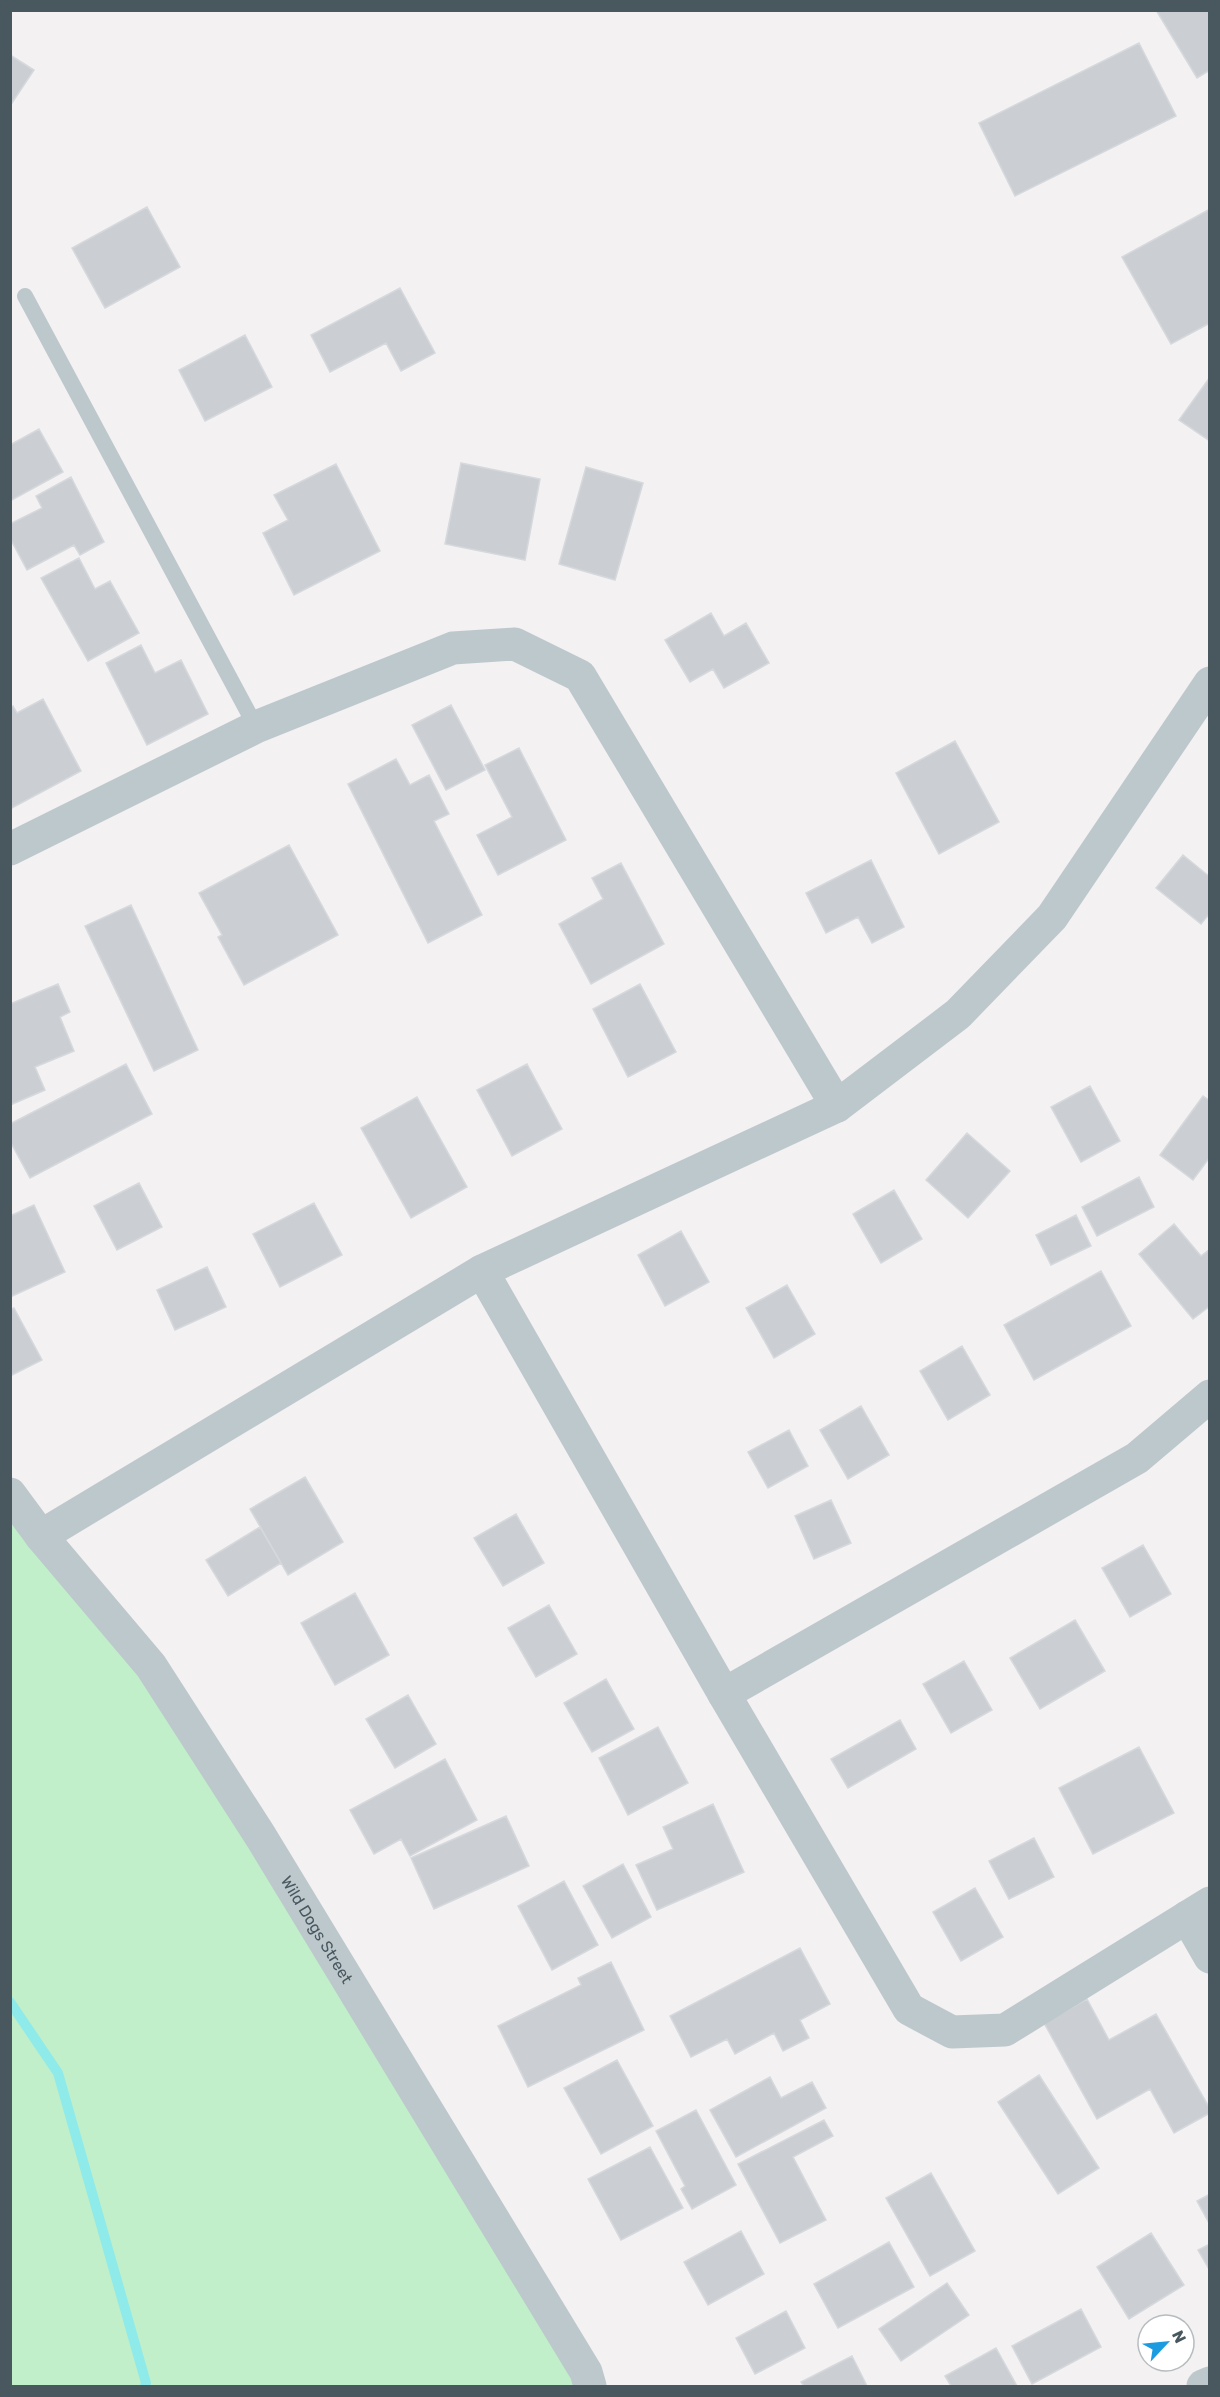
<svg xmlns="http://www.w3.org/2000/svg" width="1220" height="2397" font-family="Rubik,sans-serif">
<rect width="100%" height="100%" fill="#f3f1f1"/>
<!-- green -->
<path fill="#c1efc9" d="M10 1494 151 1666 590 2386H11Z"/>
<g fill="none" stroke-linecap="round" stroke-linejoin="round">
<!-- stream -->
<path stroke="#8feaea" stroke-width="10" d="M10 2002 58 2073 146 2383 145 2386"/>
</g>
<!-- building -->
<path fill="#cbcfd3" stroke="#d5d8dc" stroke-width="1.5" d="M1156 10H1210V70L1197 78Z
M1139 43 1176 116 1015 196 979 123Z
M10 55 34 70 10 106Z
M147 207 180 267 105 308 72 248Z
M1210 209V323L1171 344 1122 257Z
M400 288 435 353 401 371 386 343 330 372 311 335Z
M245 335 272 387 205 421 179 370Z
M1210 377V441L1179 420Z
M39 429 63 472 10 501V445Z
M461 463 540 479 525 560 445 544Z
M336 464 380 551 294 595 263 533 288 520 274 495Z
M586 467 643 483 615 580 559 564Z
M71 477 104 542 80 555 74 545 27 570 10 538V524L42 508 36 496Z
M79 558 95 589 110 581 139 633 88 661 41 578Z
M711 613 724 636 746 623 769 663 724 688 713 669 690 682 665 640Z
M141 645 155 673 181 660 208 714 147 745 106 663Z
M43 699 81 771 10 809V708L13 706 17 713Z
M451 705 485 770 446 790 412 725Z
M955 741 999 822 939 854 896 773Z
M519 748 566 840 498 875 477 835 512 817 485 765Z
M396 759 410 785 429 775 449 814 434 821 482 915 428 943 348 784Z
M289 845 338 935 244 985 218 937 222 935 199 893Z
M1183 855 1210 877V913L1201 924 1156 888Z
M871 860 904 927 872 943 858 917 826 933 806 893Z
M621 863 664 944 591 984 559 924 603 899 592 878Z
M131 905 198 1050 154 1071 85 926Z
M58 984 70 1012 60 1017 74 1051 35 1067 45 1090 10 1105V1004Z
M640 984 676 1052 628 1077 593 1009Z
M126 1064 152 1114 30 1178 10 1141V1124Z
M527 1064 562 1129 512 1156 477 1090Z
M1090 1086 1120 1141 1081 1162 1051 1107Z
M1203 1096 1210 1101V1157L1193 1180 1160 1155Z
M417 1097 467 1187 411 1218 361 1128Z
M967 1133 1010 1171 968 1218 926 1180Z
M1139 1177 1154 1207 1097 1236 1082 1207Z
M139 1183 162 1227 117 1250 94 1206Z
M894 1190 922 1239 881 1263 853 1214Z
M314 1203 342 1255 280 1287 253 1234Z
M34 1205 65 1272 10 1297V1216Z
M1076 1215 1091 1246 1051 1265 1036 1235Z
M1174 1224 1201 1256 1210 1249V1306L1193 1319 1139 1254Z
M681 1231 709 1282 665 1306 638 1255Z
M207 1267 226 1307 175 1330 157 1290Z
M1101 1271 1131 1326 1034 1380 1004 1325Z
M787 1285 815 1334 774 1358 746 1308Z
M14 1308 42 1360 10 1376V1310Z
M962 1346 990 1395 948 1420 920 1371Z
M861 1406 889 1455 848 1479 820 1430Z
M789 1430 808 1466 768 1488 748 1452Z
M305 1477 343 1542 288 1575 250 1509Z
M831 1500 851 1543 814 1559 795 1516Z
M516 1514 544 1563 503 1586 474 1538Z
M260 1527 281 1563 228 1596 206 1560Z
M1143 1545 1171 1594 1130 1617 1102 1568Z
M355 1593 389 1655 335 1685 301 1623Z
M549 1605 577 1654 536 1677 508 1628Z
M1075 1620 1105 1671 1040 1709 1010 1658Z
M964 1661 992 1710 951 1733 923 1684Z
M606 1679 634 1729 592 1752 564 1703Z
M408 1695 436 1744 395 1768 366 1719Z
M900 1720 916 1749 848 1788 831 1759Z
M658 1727 688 1783 628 1815 599 1758Z
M1139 1747 1174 1813 1093 1854 1059 1788Z
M445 1759 477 1820 410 1856 401 1839 374 1854 350 1810Z
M713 1804 744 1872 657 1910 636 1865 673 1849 663 1827Z
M506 1816 529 1866 434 1909 411 1858Z
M1034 1838 1054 1877 1009 1899 989 1861Z
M623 1864 651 1917 612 1938 583 1886Z
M564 1881 598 1945 552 1970 518 1906Z
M975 1888 1003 1937 961 1961 933 1912Z
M800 1948 830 2004 800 2020 809 2038 783 2051 774 2033 735 2054 727 2039 691 2057 670 2016Z
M611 1962 644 2030 528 2087 498 2026 581 1985 578 1978Z
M1087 1999 1109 2040 1156 2014 1210 2109V2113L1174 2133 1150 2089 1097 2119 1044 2023Z
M617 2060 653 2126 601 2154 564 2088Z
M1039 2075 1099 2168 1058 2194 998 2102Z
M770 2077 781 2098 812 2082 826 2108 736 2157 710 2110Z
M696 2110 736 2185 692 2209 681 2189 685 2186 656 2131Z
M824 2120 833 2136 793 2157 826 2220 780 2243 738 2164Z
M650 2147 683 2208 621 2240 588 2179Z
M931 2173 975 2251 930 2276 886 2198Z
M1210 2194V2225L1197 2201Z
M741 2231 764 2274 708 2305 684 2262Z
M1151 2233 1184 2285 1129 2319 1097 2267Z
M889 2242 914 2287 838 2328 814 2284Z
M1210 2244V2271L1198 2250Z
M947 2283 969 2315 901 2361 879 2329Z
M1081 2309 1101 2347 1032 2384 1012 2346Z
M786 2311 805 2348 755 2374 736 2338Z
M996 2348 1017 2386H951L945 2376Z
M852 2356 867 2386H804L801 2382Z"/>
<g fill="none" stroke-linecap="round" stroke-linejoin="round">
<!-- lane -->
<path stroke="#bdc8cd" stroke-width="16" d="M25 296 256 727"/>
<!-- street -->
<g stroke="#bdc8cd" stroke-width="33">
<path d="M10 849 256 727 453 648 515 644 580 676 837 1106"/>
<path d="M482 1271 724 1694 909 2009 952 2032 1005 2030 1210 1903"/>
<path id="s1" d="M10 1494 41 1536 151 1666 261 1837 586 2372 590 2386"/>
<path d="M41 1536 482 1271 837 1106 958 1014 1052 917 1210 683"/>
<path d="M724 1694 1137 1458 1210 1396"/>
<path d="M1187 1917 1210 1957"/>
<path d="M1203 2386 1210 2383"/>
</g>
</g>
<g text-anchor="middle" stroke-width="6" stroke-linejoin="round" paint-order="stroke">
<!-- street labels -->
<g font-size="16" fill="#49585e" stroke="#fff">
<text dy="6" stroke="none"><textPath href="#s1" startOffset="534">Wild Dogs Street</textPath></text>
</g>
</g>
<!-- border -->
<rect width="1220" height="2397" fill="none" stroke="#49585e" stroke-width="24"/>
<!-- north arrow -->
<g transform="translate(1166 2343) rotate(64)"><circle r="28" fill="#ffffff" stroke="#b6bcbf" stroke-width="1.5"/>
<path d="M0-4.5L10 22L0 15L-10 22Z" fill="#1d9be0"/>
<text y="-9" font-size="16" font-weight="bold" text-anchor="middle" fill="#49585e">N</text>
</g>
</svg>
